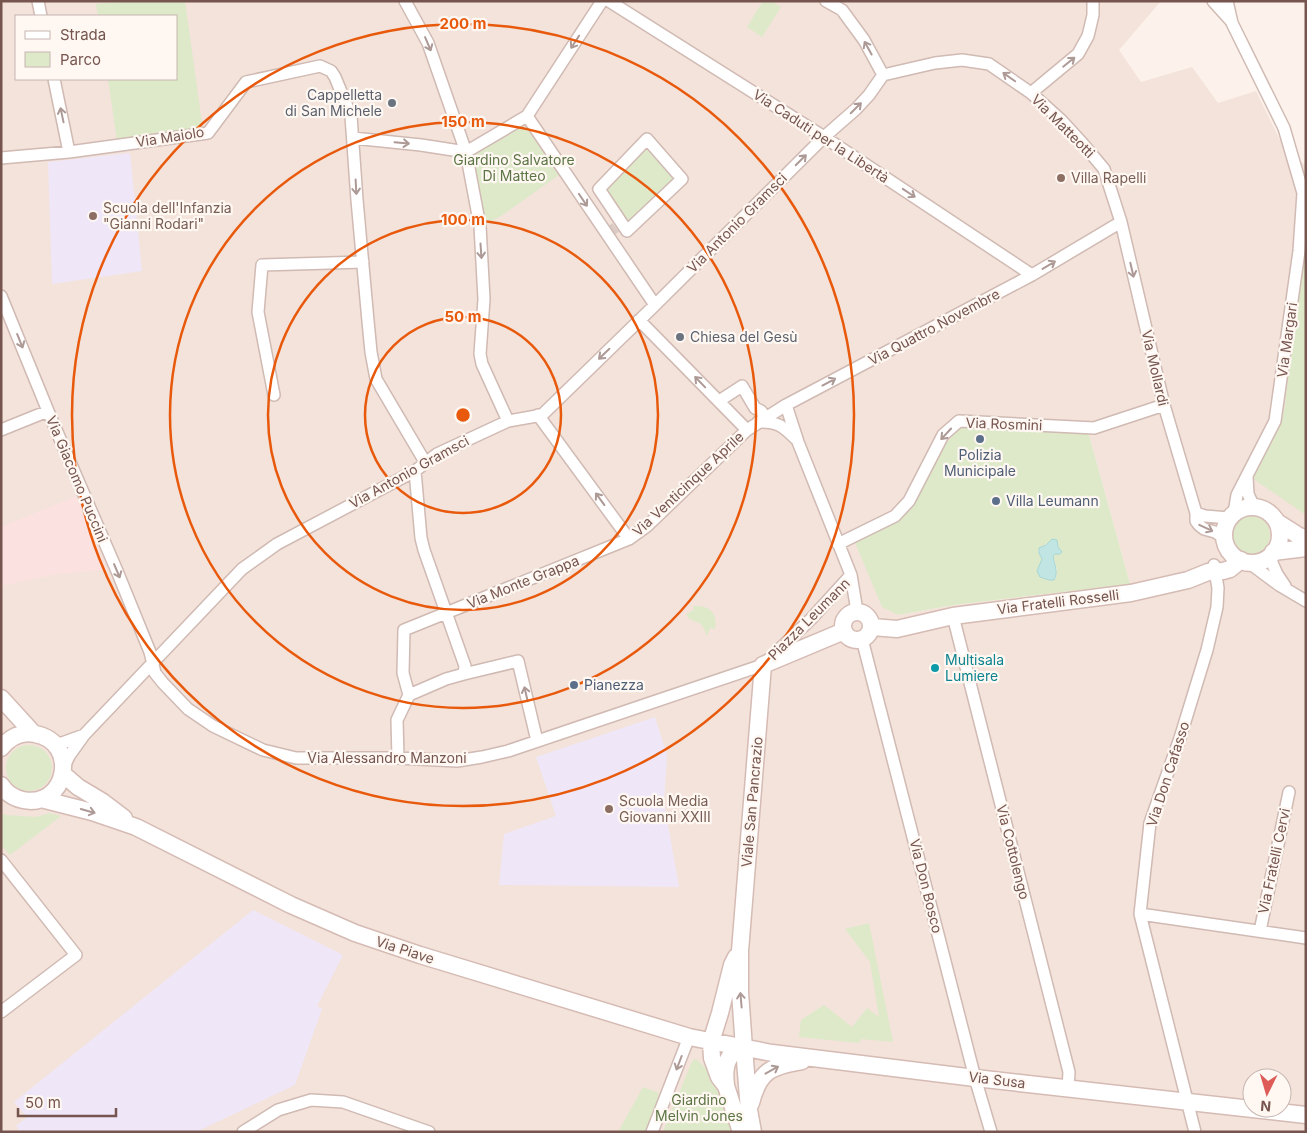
<svg xmlns="http://www.w3.org/2000/svg" width="1307" height="1133" font-family="Inter,sans-serif">
<rect width="100%" height="100%" fill="#fcf2eb"/>
<!-- residential -->
<path fill="#f3e3da" fill-rule="evenodd" d="M1 1H1161L1119 50 1141 82 1192 67 1218 103 1256 91 1281 142 1306 166V1132H1ZM16 16H176V79H16ZM1074 430 1089 435 1130 584 954 605 898 615 914 503ZM1252 1078H1282V1108H1252Z"/>
<!-- commercial -->
<path fill="#fbe2e0" d="M76 496 107 570 58 574 1 586V527Z"/>
<!-- education -->
<path fill="#efe7f8" d="M130 153 142 271 52 284 48 162Z
M655 717 667 755 664 802 679 887 499 885 504 834 556 816 536 757Z
M253 910 343 955 317 1006 322 1009 295 1085 196 1132H19L18 1128 16 1126 27 1117 14 1102Z"/>
<!-- green -->
<path fill="#dde9c9" fill-rule="evenodd" d="M127 1H185L203 130 117 141 108 79H176V16H98L96 4Z
M763 1H771L781 7 762 37 747 27Z
M518 126 526 127 559 175 501 216 484 225 471 158Z
M647 144 678 180 628 228 603 190Z
M1306 233V515L1252 478 1283 418 1281 417 1284 411Z
M962 424 1074 430 1089 435 1130 584 954 605 898 615 882 607 854 540 897 520 941 450ZM1052 539 1057 540 1060 554H1055L1053 556 1057 569 1056 578 1054 580C1045 580 1041 579 1037 570L1042 559C1036 549 1038 549 1046 544 1049 543 1050 541 1052 539Z
M1232 535a19 19 0 1 1 38 0a19 19 0 1 1-38 0Z
M693 606C709 605 718 612 715 629L710 628 707 636C701 620 701 625 688 618L686 614 694 610Z
M6 768a23 23 0 1 1 46 0a23 23 0 1 1-46 0Z
M1 813 6 815 36 817 50 813 61 816 10 855 1 845Z
M869 923 893 1042 861 1039 859 1043 799 1037 801 1020 824 1005 852 1027 867 1008 879 1017 870 962 845 929Z
M696 1059 706 1068 712 1076 732 1132H663L691 1064 693 1060Z
M643 1087 659 1093 650 1132H618Z"/>
<!-- water -->
<path fill="#c0e5e3" stroke="#a7d6d4" d="M1052 539 1057 540 1058 547 1062 552 1060 554H1055L1053 556C1054 564 1059 572 1054 580H1049L1040 577 1037 571 1042 559 1039 553V548L1046 545Z"/>
<g fill="none" stroke-linecap="round" stroke-linejoin="round">
<!-- street-tunnel -->
<path stroke="#dacbc4" stroke-width="11" stroke-dasharray="11 5.5" stroke-linecap="butt" d="M607 234 621 223"/>
<defs>
<path id="street" d="M38 1 41 16
M405 1 428 43 466 152 480 226 484 299 480 354 482 364 508 421
M609 1 824 137 1032 275
M826 1 842 10 864 40 883 75 935 63 962 60 989 64 1031 93 1061 120 1083 144 1104 169 1121 222 1164 405 1196 513V521L1199 525 1204 529 1215 532 1224 538
M1213 1 1232 22
M1227 1 1232 23 1284 128 1303 193 1299 251 1275 421 1237 495 1234 513
M54 79 69 152
M1031 93 1078 54 1088 36 1093 15V1
M527 116 655 305
M353 138 421 145 466 152 527 116 602 1
M647 139 682 179 627 231 599 189Z
M1 158 69 152 208 133 246 82 320 66 331 71 335 77 351 116 357 200 368 321 371 352 376 379 425 462
M1 296 48 411 117 571 150 652 155 673 163 683 188 709 213 726 263 750 296 758H398L457 761 482 757 508 751 763 665 811 619 851 575
M639 320 747 430
M274 395 258 312 262 265 363 262
M719 401 742 386 755 408 761 411 766 418
M786 405 798 442 851 575 857 611
M538 415 629 539
M758 422C777 421 783 426 796 439
M1 430 48 411
M1247 477 1248 494 1254 507
M1196 513 1205 516 1229 518
M838 544 895 516 909 501 943 435 959 421 1094 428 1164 405
M1269 556 1277 574 1285 586
M1248 562 1279 585 1306 601
M953 616 1069 1072 1068 1088
M862 639 975 1078 991 1132
M464 674 518 661 537 741
M409 695 403 673 404 630 629 539 647 526 747 430 786 405 1032 275 1121 222
M54 743H62L84 735
M398 758 397 720 409 695 446 679 464 674 465 666 424 550 421 538 415 471
M64 767 69 756 84 735 242 569 277 544 415 471 437 454 508 421 542 415 655 305 824 137 856 109 869 95 883 75
M1 860 76 955 1 1012
M1140 914 1306 938
M1260 931 1289 792
M243 1132 278 1110 311 1100 343 1102 429 1132
M652 1132 689 1037
M1195 1132 1140 914 1150 823 1180 738 1207 650 1217 607 1218 588 1214 565"/>
<path id="secondary" d="M1224 535a28 28 0 1 1 56 0a28 28 0 1 1-56 0Z
M1277 522 1299 536 1306 538
M1273 552 1306 548
M843 626a14 14 0 1 1 28 0a14 14 0 1 1-28 0Z
M872 627 897 629 953 616 1131 593 1188 580 1208 572 1223 571 1230 569 1241 560
M1 698 33 733
M1 748C9 738 21 731 35 734 80 742 67 809 23 800 14 798 6 793 1 785
M63 774 78 787 103 802 124 818
M41 799 92 812 136 827 291 905 355 933 420 955 689 1037 772 1053 975 1078 1306 1115
M736 957 732 965 720 1013 711 1042 712 1058 719 1077 726 1086 741 1132
M726 1085C724 1070 725 1053 742 1048
M751 1103C759 1071 771 1066 802 1061
M753 1132 749 1110 744 1048 740 992V951L763 665 844 631"/>
</defs>
<!-- street casing -->
<use href="#street" stroke="#d0bab3" stroke-width="14"/>
<!-- secondary casing -->
<use href="#secondary" stroke="#d5bbb4" stroke-width="19"/>
<!-- street -->
<use href="#street" stroke="#fff" stroke-width="11"/>
<!-- secondary -->
<use href="#secondary" stroke="#fff" stroke-width="16"/>
</g>
<!-- one-way arrows -->
<defs><path id="oneway-shaft" d="M-6 0H5M1.5-3L5.5 0L1.5 3" fill="none" stroke-width="1.6" stroke-linecap="round" stroke-linejoin="round" transform="scale(1.25)"/></defs>
<g stroke="#ad9995">
<use href="#oneway-shaft" transform="translate(575 42) rotate(123)"/>
<use href="#oneway-shaft" transform="translate(428 44) rotate(67)"/>
<use href="#oneway-shaft" transform="translate(868 48) rotate(-119)"/>
<use href="#oneway-shaft" transform="translate(1069 62) rotate(-39)"/>
<use href="#oneway-shaft" transform="translate(1009 77) rotate(-145)"/>
<use href="#oneway-shaft" transform="translate(856 108) rotate(-45)"/>
<use href="#oneway-shaft" transform="translate(62 115) rotate(-102)"/>
<use href="#oneway-shaft" transform="translate(402 143) rotate(5)"/>
<use href="#oneway-shaft" transform="translate(801 160) rotate(-45)"/>
<use href="#oneway-shaft" transform="translate(356 187) rotate(87)"/>
<use href="#oneway-shaft" transform="translate(909 193) rotate(34)"/>
<use href="#oneway-shaft" transform="translate(583 200) rotate(56)"/>
<use href="#oneway-shaft" transform="translate(481 251) rotate(86)"/>
<use href="#oneway-shaft" transform="translate(1049 265) rotate(-31)"/>
<use href="#oneway-shaft" transform="translate(1132 270) rotate(77)"/>
<use href="#oneway-shaft" transform="translate(20 341) rotate(68)"/>
<use href="#oneway-shaft" transform="translate(604 354) rotate(136)"/>
<use href="#oneway-shaft" transform="translate(700 382) rotate(-134)"/>
<use href="#oneway-shaft" transform="translate(829 382) rotate(-28)"/>
<use href="#oneway-shaft" transform="translate(946 434) rotate(133)"/>
<use href="#oneway-shaft" transform="translate(600 499) rotate(-126)"/>
<use href="#oneway-shaft" transform="translate(1206 528) rotate(25)"/>
<use href="#oneway-shaft" transform="translate(117 571) rotate(67)"/>
<use href="#oneway-shaft" transform="translate(526 694) rotate(-103)"/>
<use href="#oneway-shaft" transform="translate(88 811) rotate(16)"/>
<use href="#oneway-shaft" transform="translate(741 1000) rotate(-95)"/>
<use href="#oneway-shaft" transform="translate(679 1063) rotate(111)"/>
<use href="#oneway-shaft" transform="translate(772 1070) rotate(-29)"/>
</g>
<!-- distance rings -->
<g fill="none" stroke="#e8590c" stroke-width="2.5">
<circle cx="463" cy="415" r="98"/>
<circle cx="463" cy="415" r="195"/>
<circle cx="463" cy="415" r="293"/>
<circle cx="463" cy="415" r="391"/>
</g>
<!-- markers -->
<g fill="#6b7280" stroke="#fef7f2" stroke-width="2">
<circle cx="392" cy="103" r="5"/>
<circle cx="680" cy="337" r="5"/>
</g>
<g fill="#8d6e63" stroke="#fef7f2" stroke-width="2">
<circle cx="1061" cy="178" r="5"/>
<circle cx="93" cy="216" r="5"/>
<circle cx="609" cy="809" r="5"/>
</g>
<g fill="#5c6f8a" stroke="#fef7f2" stroke-width="2">
<circle cx="980" cy="439" r="5"/>
<circle cx="996" cy="501" r="5"/>
<circle cx="574" cy="685" r="5"/>
</g>
<circle fill="#0f9aa8" stroke="#fef7f2" stroke-width="2" cx="935" cy="668" r="5"/>
<g text-anchor="middle" stroke-width="4.5" stroke-linejoin="round" paint-order="stroke">
<!-- worship labels -->
<g font-size="14" fill="#5b616d" stroke="#fef7f2" text-anchor="end">
<text x="382" y="100">Cappelletta<tspan x="382" dy="16">di San Michele</tspan></text>
<text x="690" y="342" text-anchor="start">Chiesa del Gesù</text>
</g>
<!-- street labels -->
<g font-size="14" fill="#76554f" stroke="#fef7f2">
<text transform="translate(1063 126) rotate(45)" y="5">Via Matteotti</text>
<text transform="translate(821 136) rotate(33)" y="5">Via Caduti per la Libertà</text>
<text transform="translate(170 137) rotate(-9)" y="5">Via Maiolo</text>
<text transform="translate(737 223) rotate(-45)" y="5">Via Antonio Gramsci</text>
<text transform="translate(934 327) rotate(-28)" y="5">Via Quattro Novembre</text>
<text transform="translate(1287 340) rotate(-82)" y="5">Via Margari</text>
<text transform="translate(1155 368) rotate(77)" y="5">Via Mollardi</text>
<text transform="translate(1004 424) rotate(2)" y="5">Via Rosmini</text>
<text transform="translate(409 472) rotate(-29)" y="5">Via Antonio Gramsci</text>
<text transform="translate(77 479) rotate(67)" y="5">Via Giacomo Puccini</text>
<text transform="translate(688 484) rotate(-43)" y="5">Via Venticinque Aprile</text>
<text transform="translate(523 582) rotate(-22)" y="5">Via Monte Grappa</text>
<text transform="translate(1058 602) rotate(-7)" y="5">Via Fratelli Rosselli</text>
<text transform="translate(809 619) rotate(-45)" y="5">Piazza Leumann</text>
<text x="387" y="763">Via Alessandro Manzoni</text>
<text transform="translate(1168 774) rotate(-72)" y="5">Via Don Cafasso</text>
<text transform="translate(752 802) rotate(-85)" y="5">Viale San Pancrazio</text>
<text transform="translate(1013 852) rotate(76)" y="5">Via Cottolengo</text>
<text transform="translate(1274 861) rotate(-78)" y="5">Via Fratelli Cervi</text>
<text transform="translate(926 886) rotate(76)" y="5">Via Don Bosco</text>
<text transform="translate(405 950) rotate(18)" y="5">Via Piave</text>
<text transform="translate(997 1080) rotate(7)" y="5">Via Susa</text>
</g>
<!-- park labels -->
<g font-size="14" fill="#5c7544" stroke="#fef7f2">
<text x="514" y="165">Giardino Salvatore<tspan x="514" dy="16">Di Matteo</tspan></text>
<text x="699" y="1105">Giardino<tspan x="699" dy="16">Melvin Jones</tspan></text>
</g>
<!-- education labels -->
<g font-size="14" fill="#785e54" stroke="#fef7f2" text-anchor="start">
<text x="1071" y="183">Villa Rapelli</text>
<text x="103" y="213">Scuola dell'Infanzia<tspan x="103" dy="16">"Gianni Rodari"</tspan></text>
<text x="619" y="806">Scuola Media<tspan x="619" dy="16">Giovanni XXIII</tspan></text>
</g>
<!-- service labels -->
<g font-size="14" fill="#4e5e75" stroke="#fef7f2" text-anchor="start">
<text x="980" y="460" text-anchor="middle">Polizia<tspan x="980" dy="16">Municipale</tspan></text>
<text x="1006" y="506">Villa Leumann</text>
<text x="584" y="690">Pianezza</text>
</g>
<!-- culture labels -->
<g font-size="14" fill="#0d838f" stroke="#fef7f2" text-anchor="start">
<text x="945" y="665">Multisala<tspan x="945" dy="16">Lumiere</tspan></text>
</g>
</g>
<circle cx="463" cy="415" r="8" fill="#e8590c" stroke="#fef7f2" stroke-width="2.5"/>
<g font-size="15" text-anchor="middle" font-weight="bold" fill="#e8590c" stroke="#fef7f2" stroke-width="4.5" stroke-linejoin="round" paint-order="stroke">
<text x="463" y="29">200 m</text>
<text x="463" y="127">150 m</text>
<text x="463" y="225">100 m</text>
<text x="463" y="322">50 m</text>
</g>
<!-- border -->
<rect width="1307" height="1133" fill="none" stroke="#76554f" stroke-width="5"/>
<!-- legend -->
<rect x="15" y="15" width="162" height="65" fill="#fef7f2" stroke="#c8b6b1"/>
<rect x="25" y="31" width="25" height="8" fill="#ffffff" stroke="#c8b6b1"/>
<text x="60" y="40" font-size="15" fill="#76554f">Strada</text>
<rect x="25" y="52" width="25" height="15" fill="#dde9c9" stroke="#c8b6b1"/>
<text x="60" y="65" font-size="15" fill="#76554f">Parco</text>
<!-- north arrow -->
<g transform="translate(1267 1093) rotate(185)"><circle r="24" fill="#fef7f2" stroke="#c8b6b1"/>
<path d="M0-4L9 19L0 12L-9 19Z" fill="#de5c58"/>
<text y="-8" font-size="14" font-weight="bold" text-anchor="middle" fill="#76554f">N</text>
</g>
<!-- scale -->
<path d="M18 1108v8h98v-8" fill="none" stroke="#76554f" stroke-width="2.5"/>
<text x="25" y="1108" font-size="15" fill="#76554f" stroke="#fef7f2" stroke-width="4" paint-order="stroke">50 m</text>
</svg>
